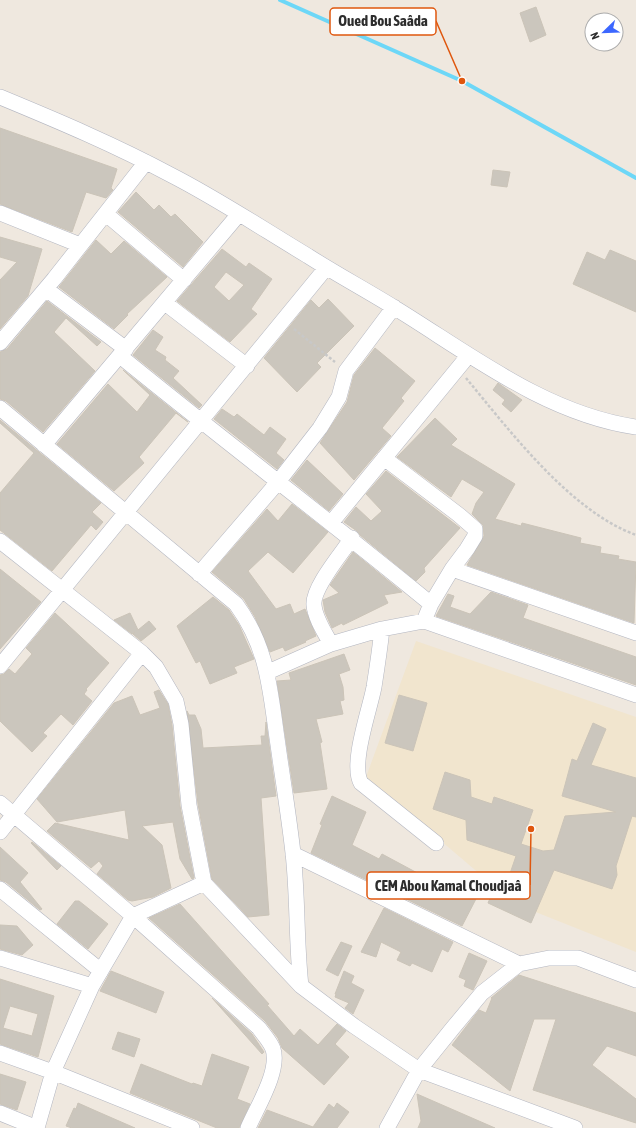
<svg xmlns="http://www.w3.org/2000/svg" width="636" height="1128" font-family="'Asap Condensed',sans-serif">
<rect width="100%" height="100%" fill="#efe8df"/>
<!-- education -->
<path fill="#f1e5ce" d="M416 641 636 717V952L503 899 488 881 366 777Z"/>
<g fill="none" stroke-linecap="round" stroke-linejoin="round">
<!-- stream -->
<path stroke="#6dd7f7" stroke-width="4" d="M280 0 462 81 636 178"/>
</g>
<!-- building -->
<path fill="#cbc6bd" stroke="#cbc4b8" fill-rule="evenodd" d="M536 7 546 35 530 42 520 13Z
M0 128 117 169 111 188 113 190 106 198 86 192 72 232 0 204Z
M493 170 510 172 507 187 491 185Z
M136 192 154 210 159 205 171 217 175 214 203 242 183 267 118 212Z
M0 237 42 249 28 296 0 329V280L17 262 0 257Z
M96 240 111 254 124 241 167 277 127 314 128 315 114 329 59 287Z
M222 249 246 267 249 263 272 279 251 309 257 314 230 342 177 301ZM226 272 244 285 229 301 214 287Z
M610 250 636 261V312L573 284 587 252 605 260Z
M328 299 354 326 317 363 321 367 297 392 264 358 311 300 319 308Z
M47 301 101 342 97 346 66 318 54 332 95 371 43 432 6 401 0 399V352L7 349Z
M153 330 163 337 155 350 166 357 165 360 179 371 173 378 202 405 199 408 133 355Z
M375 348 415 381 401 398 404 401 382 428 391 436 354 480 320 443 347 402 354 375Z
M123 370 188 422 176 413 139 457 144 463 114 491 57 444 108 384 137 412 150 395Z
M498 383 522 400 511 412 502 404 505 400 493 390Z
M222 409 234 417 237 414 264 435 270 427 286 439 276 453 284 460 277 469 214 419Z
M435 418 457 439 451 445 515 484 495 519 521 526 522 523 581 538 580 543 601 547 600 553 619 556 618 559 636 562 634 623 467 565 484 536 483 525 472 514 476 503 484 492 462 479 451 497 397 457Z
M0 420 101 503 92 512 103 522 96 530 91 525 52 571 0 530V493L34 453 0 423Z
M307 460 343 494 329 511 291 480Z
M386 471 460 528 424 568 425 572 416 581 360 535 357 531 344 522 356 507 371 521 382 511 366 494Z
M292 504 328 532 293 573 268 552 248 571 276 609 290 604 294 614 305 609 316 636 305 641 306 642 285 651 283 647 270 652 255 617 244 599 212 572 267 509 278 521Z
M353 552 402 592 384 595 388 603 343 625 342 623 332 628 325 612 323 600 339 593 330 585Z
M0 569 41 602 0 649Z
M491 592 528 605 523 618 636 657V685L436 616 448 594 454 596 450 607 470 614Z
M213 597 229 610 239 625 254 659 234 667 237 673 210 684 200 661 196 663 177 626Z
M55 613 109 663 86 689 87 690 84 694 92 701 73 725 61 714 43 733 47 736 32 752 0 721V675L4 674 9 669 15 674 32 654 26 648Z
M130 613 138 630 149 621 156 629 141 641 133 634 135 632 132 634 114 620Z
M344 654 350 670 339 674 343 687 344 700 340 701 343 714 316 719 322 742 320 743 327 789 294 793 277 681 291 680 289 673Z
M159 690 168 704 172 725 180 806 194 878 192 879 180 859 173 822 142 826 162 845 171 888 153 897 132 901 128 900 97 874 103 866 99 861 91 868 47 831 55 823 129 840 125 810 57 822 37 799 114 703 132 696 140 715 160 708 154 692Z
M399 695 427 703 413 751 385 743Z
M187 711 189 715H195L201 729 203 748 262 745 261 736H265L266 722 276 796 261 798 269 915 248 917 212 879 198 804Z
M593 723 606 729 591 765 636 778V817L632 816 616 866 617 875 612 889 554 870 531 923 488 903 496 884 505 888 516 856 467 840 466 820 433 809 445 772 470 780 471 797 492 804 494 797 533 810 521 844 543 851 554 850 565 816 616 812 562 796 572 759 577 761Z
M332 796 366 812 352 845 379 859 382 854 436 883 440 874 478 895 462 926 311 853 322 825 320 824Z
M32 842 61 866 57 870 31 843Z
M0 847 28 873 20 882 42 909 40 910 6 882 0 880Z
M75 901H79L108 924 88 949 57 924Z
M180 904 269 1004 267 1005 294 1036 300 1029 318 1045 337 1024 346 1031 335 1044 349 1057 324 1085 282 1048 278 1038 265 1021 149 918Z
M384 908 453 942 448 952 442 949 432 972 412 963 410 966 397 960 401 952 381 942 376 957 361 952Z
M0 925 17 926 33 945 22 955 0 949Z
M341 942 352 946 338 976 326 970Z
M469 953 487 961 473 990 464 986 466 980 459 977Z
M111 971 164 992 156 1013 100 991Z
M344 971 354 976 351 983 364 990 353 1014 345 1008 349 1003 335 997 336 994H335Z
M519 975 636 1013V1056L607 1046 592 1065 636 1099V1123L533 1090 556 1019H534L510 1091 452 1045 479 1010 486 1013 492 998H491Z
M0 979 54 996 38 1057 0 1044ZM10 1006 38 1014 32 1036 3 1028Z
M212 998 252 1034 264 1052 262 1054Z
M118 1032 140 1039 134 1057 112 1049Z
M212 1054 249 1067 237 1099 250 1104 239 1128H217L130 1093 141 1064 192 1084 193 1083 202 1086Z
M0 1074 26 1082 17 1110 0 1104Z
M417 1094 495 1128H418L421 1121Z
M78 1103 96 1111 135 1128H72L66 1126 74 1108 76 1109Z
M337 1103 349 1112 337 1128H258L267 1110 313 1127 329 1104 334 1108Z"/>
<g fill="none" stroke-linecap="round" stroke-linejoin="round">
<defs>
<path id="minor" d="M0 97C58 121 115 145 171 175 218 199 263 229 308 256 336 274 366 290 395 308 470 354 546 414 636 427
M0 213 80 245
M106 214 184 280
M46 289 126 349
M165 303 247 366
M0 343 54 279 146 162
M120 356C223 440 329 520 431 604L424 621
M0 408 236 604C269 649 270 692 278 745 283 781 289 817 293 853 298 897 296 942 301 986L354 1026 419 1070 575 1128
M44 445 239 214
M384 458 459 515 475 529V536L467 549 452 569 431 604
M331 523 468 356
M0 541 142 653 156 667 176 701 181 724 189 805 204 883 301 986
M452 569 636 633
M199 574 278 482 320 428 339 397 346 371 394 307
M382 629C380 648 377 668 374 687 370 709 350 764 361 783L436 843
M331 644C325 633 315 618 314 605 312 588 342 553 352 538
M0 666 326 268
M268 672 331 644 382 629 424 621 636 695
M0 803 133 916 259 1028C263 1034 270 1041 273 1049 280 1071 257 1107 248 1128
M0 832 142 653
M293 854 519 964
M0 889 101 971
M0 958 92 986
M0 1053 53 1072 192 1128
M0 1113 37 1128
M37 1128 53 1072 92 986 133 916 204 883
M387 1128 419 1070 452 1029 482 993 519 964 549 958H578L636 980"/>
</defs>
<!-- minor casing -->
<use href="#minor" stroke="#b3b6c1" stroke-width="16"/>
<!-- path -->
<path stroke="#c8c8c8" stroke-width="2.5" stroke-dasharray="3 2" stroke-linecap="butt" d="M294 329 335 362
M466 378C510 431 570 511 636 535"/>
<!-- minor -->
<use href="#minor" stroke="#fff" stroke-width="15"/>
</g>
<!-- callouts -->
<path fill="none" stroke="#df570e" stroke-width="1.5" d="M462 81L436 21M531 829L530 885"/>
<g fill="#df570e" stroke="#fff" stroke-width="1.5">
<circle cx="462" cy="81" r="4"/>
<circle cx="531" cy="829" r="4"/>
</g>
<g fill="#fff" stroke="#df570e" stroke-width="1.5">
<rect x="330" y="8" width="106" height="27" rx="4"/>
<rect x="367" y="872" width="163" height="27" rx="4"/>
</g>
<g font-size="15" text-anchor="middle" font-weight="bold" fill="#2d2d2d">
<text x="383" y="26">Oued Bou Saâda</text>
<text x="448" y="891">CEM Abou Kamal Choudjaâ</text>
</g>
<!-- north arrow -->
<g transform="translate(604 32) rotate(247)"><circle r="19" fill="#ffffff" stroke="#ababab"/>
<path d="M0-3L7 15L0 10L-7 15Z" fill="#3c67ff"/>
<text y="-6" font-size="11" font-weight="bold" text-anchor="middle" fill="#2d2d2d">N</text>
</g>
</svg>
